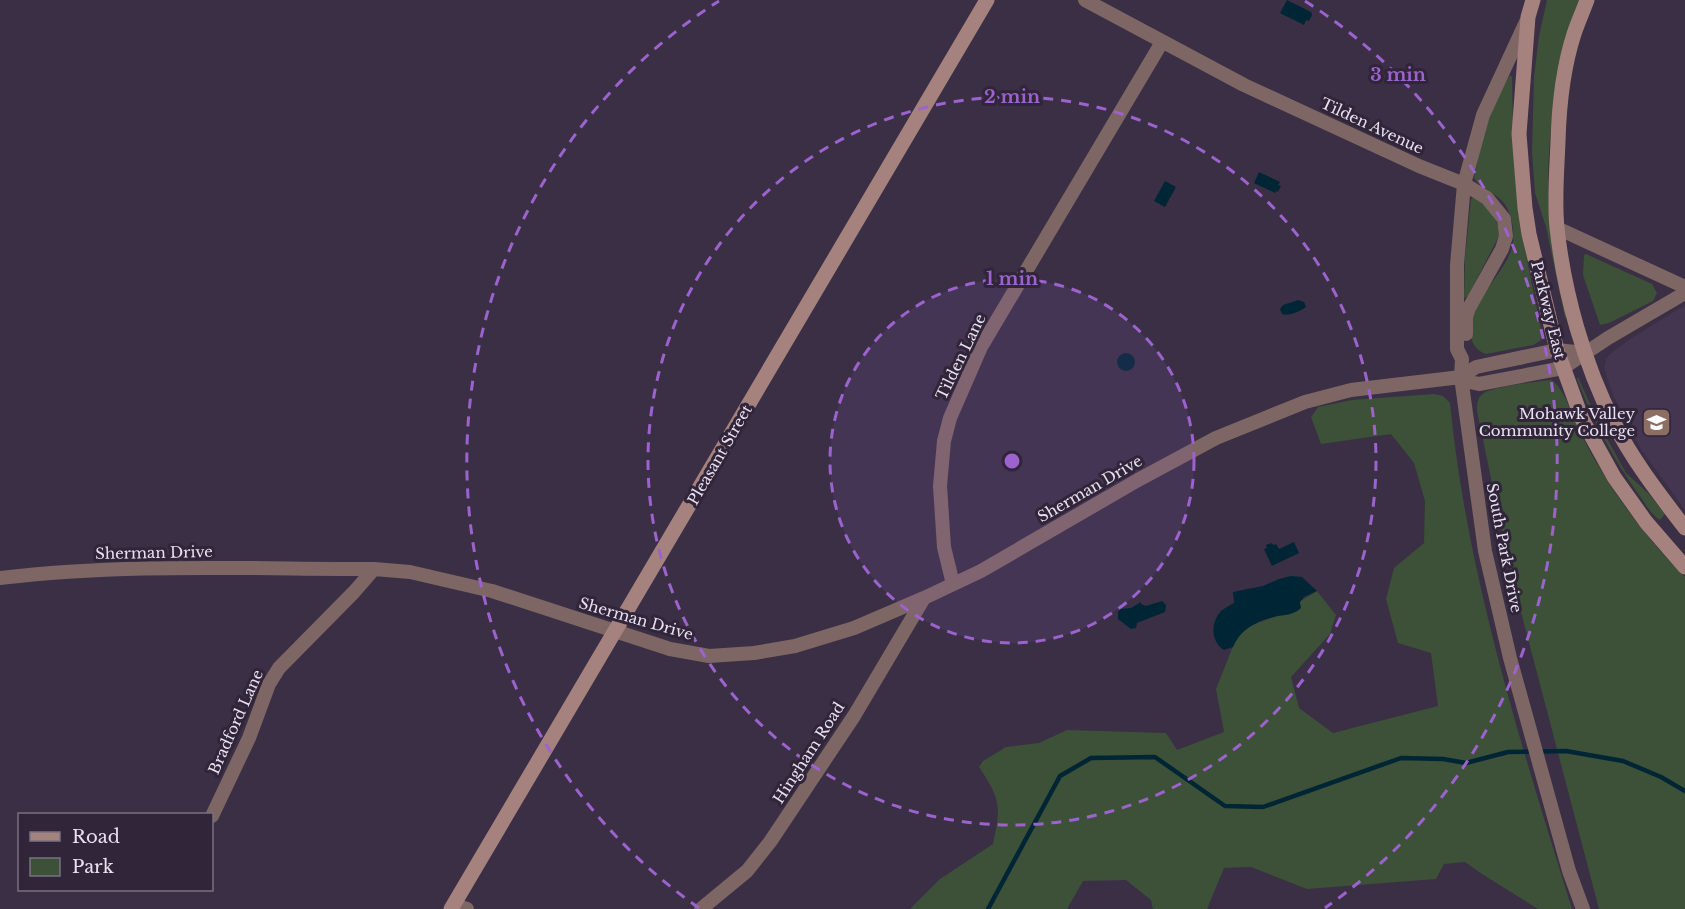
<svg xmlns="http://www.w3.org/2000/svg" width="1685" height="909" font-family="'Libre Baskerville',serif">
<rect width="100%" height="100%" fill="#3a2f44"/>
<!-- built -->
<path fill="#443550" d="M1685 305V510L1640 448 1614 397 1604 369 1606 359 1610 354 1633 337Z"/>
<!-- green -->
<path fill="#3c5138" d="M1547 0H1579C1552 65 1543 171 1551 241 1554 266 1561 292 1567 317L1565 318 1546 227 1535 193 1532 152 1534 77 1539 36Z
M1510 75 1512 77 1513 127 1522 235 1542 334 1540 341 1533 345 1486 354C1470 349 1467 330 1473 315 1481 292 1502 274 1511 251 1514 240 1514 229 1511 218 1504 191 1484 194 1474 178 1481 143 1490 105 1510 75Z
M1474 197C1488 202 1500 221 1499 236L1468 296 1464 298 1465 258 1471 199Z
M1586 254 1652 284 1657 293 1653 301 1609 323 1600 325 1583 275 1584 255Z
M1578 377 1599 424 1626 473 1648 493 1665 514 1660 520C1651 515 1645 503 1639 495 1613 459 1593 420 1577 379Z
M1551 380C1564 386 1575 423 1582 436 1609 489 1643 535 1685 577V909H1599L1511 574 1477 411C1477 404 1477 397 1484 393 1493 387 1539 381 1551 380Z
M1434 394 1443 396 1450 403C1467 576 1521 744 1572 909H1538L1482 874 1465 862 1444 864 1436 879 1307 889 1251 867 1224 868 1207 909H1153L1151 900 1126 880 1083 881 1067 909H910L940 879 993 844C1001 806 1001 800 979 767L983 761 1006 747 1039 743 1067 730 1166 733 1177 750 1224 732 1216 689 1237 636 1252 625 1276 616 1317 591 1336 615 1330 634 1291 677 1299 708 1333 733 1438 706 1431 653 1398 643 1386 599 1394 568 1424 543 1425 501 1414 463 1391 434 1321 444 1311 417 1318 407 1352 400Z"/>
<!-- water -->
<path fill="#002636" d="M1287 0 1311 12 1312 15 1309 21 1306 20 1304 25 1280 13Z
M1259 172 1280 182 1278 185 1281 186 1278 192 1276 191 1275 193 1254 183Z
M1165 181 1176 187 1165 207 1154 201Z
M1298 300 1304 302 1306 307C1300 311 1289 317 1282 314L1280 309 1283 305Z
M1117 362a9 9 0 1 1 18 0a9 9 0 1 1-18 0Z
M1294 542 1299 553 1272 566 1264 549 1267 548 1266 545 1272 543 1273 545 1276 544 1279 549Z
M1291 576 1302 577 1317 591 1304 597 1300 602 1301 608C1293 616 1285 614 1274 617 1256 621 1240 630 1233 647L1224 650C1211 642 1210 623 1221 611 1225 608 1230 605 1234 603L1233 592 1263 586 1279 579Z
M1162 601 1166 605 1165 612 1137 623 1136 628 1131 629 1118 619V612L1120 609 1131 608 1141 602V604L1146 606Z"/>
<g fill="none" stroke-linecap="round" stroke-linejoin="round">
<!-- stream -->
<path stroke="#002636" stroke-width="4.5" d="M988 909 1060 776 1091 758 1155 757 1225 806 1263 807 1401 758 1443 759 1466 763 1508 752 1566 751 1623 761 1661 777 1685 791"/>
<!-- street -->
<path stroke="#7d6664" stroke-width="14" d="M1085 0 1244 85 1419 166 1464 184 1487 198 1504 219 1506 236 1502 249 1469 308 1466 317V334
M1526 22 1483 115 1464 184 1457 265V349L1462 359 1461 377 1485 551 1510 658 1569 871 1583 909
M1557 228 1685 287
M1461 377 1470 382 1479 384 1563 368 1608 338 1685 293
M0 578C124 563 249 569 374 569L410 572 492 591 670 649 709 656 754 653 795 646 854 628 924 598 981 571 1138 480 1216 438 1305 402 1351 390 1461 377 1476 367 1557 350 1585 353
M953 584 944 547 940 486 944 441 950 418 981 347 1162 42
M212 816 249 738 269 684 279 668 354 592 374 569
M454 905 467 909
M701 909 747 871 770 842 854 716 924 598"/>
<!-- secondary -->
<path stroke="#a6827e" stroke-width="15" d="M1533 0 1528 17 1519 134 1525 208 1529 234 1557 350 1582 419 1614 477 1646 522 1685 567
M1587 0C1583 11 1578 22 1574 34 1563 68 1559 106 1558 141 1557 170 1554 199 1557 228 1564 293 1584 364 1614 423 1633 461 1659 494 1685 528
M451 909 987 0"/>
</g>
<!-- distance rings -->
<circle cx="1012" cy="461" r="182" fill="#9c62cd" fill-opacity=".12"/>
<g fill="none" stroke="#9c62cd" stroke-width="3" stroke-dasharray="10 8">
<circle cx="1012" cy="461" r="182"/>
<circle cx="1012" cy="461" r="364"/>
<path d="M699 908A546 546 0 0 1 719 1M1305 1A546 546 0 0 1 1325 908"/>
</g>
<!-- icons -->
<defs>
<symbol id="university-square" viewBox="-11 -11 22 22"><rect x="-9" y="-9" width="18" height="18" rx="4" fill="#8d6e63" stroke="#302539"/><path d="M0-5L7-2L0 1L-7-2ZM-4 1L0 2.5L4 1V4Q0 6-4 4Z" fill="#fff"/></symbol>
</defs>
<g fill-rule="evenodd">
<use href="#university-square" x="1640" y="406" width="33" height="33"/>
</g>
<g text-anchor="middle" stroke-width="6" stroke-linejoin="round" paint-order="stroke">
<!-- street labels -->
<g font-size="15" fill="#e8e1ef" stroke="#302539">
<text transform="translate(1372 126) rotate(25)" y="5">Tilden Avenue</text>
<text transform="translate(1548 310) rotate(76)" y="5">Parkway East</text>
<text transform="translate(961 357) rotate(-64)" y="5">Tilden Lane</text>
<text transform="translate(720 455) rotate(-60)" y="5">Pleasant Street</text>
<text transform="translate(1090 489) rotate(-30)" y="5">Sherman Drive</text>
<text transform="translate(1504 548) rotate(79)" y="5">South Park Drive</text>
<text transform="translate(154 553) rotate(-1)" y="5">Sherman Drive</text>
<text transform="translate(636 619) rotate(16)" y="5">Sherman Drive</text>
<text transform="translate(236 722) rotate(-66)" y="5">Bradford Lane</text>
<text transform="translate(809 753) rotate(-57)" y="5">Hingham Road</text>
</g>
<!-- poi labels -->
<g font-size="15" fill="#e8e1ef" stroke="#302539" text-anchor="end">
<text x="1635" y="419">Mohawk Valley<tspan x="1635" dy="17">Community College</tspan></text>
</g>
</g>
<circle cx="1012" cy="461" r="9" fill="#9c62cd" stroke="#302539" stroke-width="3"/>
<g font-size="18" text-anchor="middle" font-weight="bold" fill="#9c62cd" stroke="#302539" stroke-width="6" stroke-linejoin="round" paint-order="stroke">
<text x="1398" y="81">3 min</text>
<text x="1012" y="103">2 min</text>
<text x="1012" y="285">1 min</text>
</g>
<!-- legend -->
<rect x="18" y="813" width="195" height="78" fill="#302539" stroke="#7a7082" stroke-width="1.5"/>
<rect x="30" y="832" width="30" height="9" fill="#a6827e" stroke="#7a7082" stroke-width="1.5"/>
<text x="72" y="843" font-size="18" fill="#e8e1ef">Road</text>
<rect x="30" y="858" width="30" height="18" fill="#3c5138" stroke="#7a7082" stroke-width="1.5"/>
<text x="72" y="873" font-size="18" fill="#e8e1ef">Park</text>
</svg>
